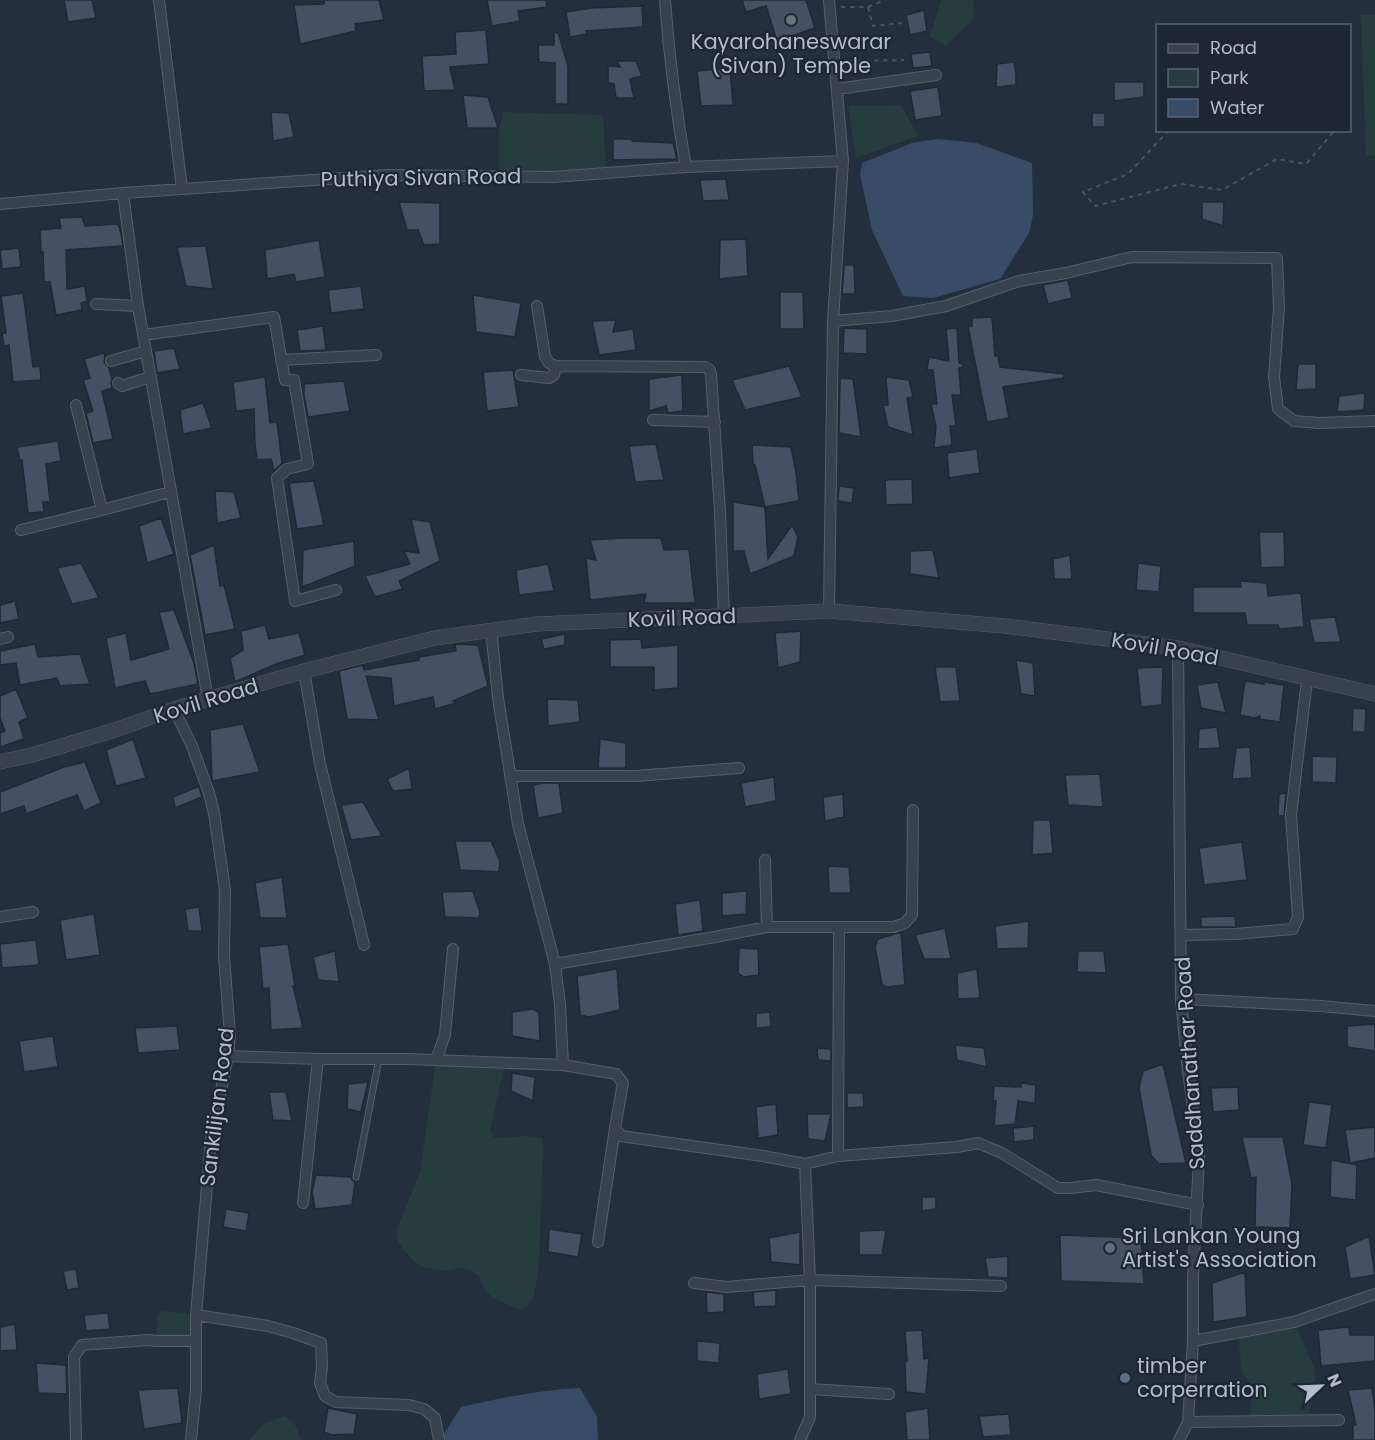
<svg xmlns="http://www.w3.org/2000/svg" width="1375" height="1440" font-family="Poppins,sans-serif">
<rect width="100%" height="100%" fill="#242f3e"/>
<!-- green -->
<path fill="#263c3f" d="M941 0H973L974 19 946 45 930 37Z
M1361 15H1375V155L1366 156Z
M901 105 918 136 856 158 848 106Z
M503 112 603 115 606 172 499 176V131Z
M436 1060 505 1063 490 1131 495 1138 527 1136 542 1138 543 1149 539 1263 534 1296 526 1308 521 1309 515 1308 494 1298 484 1289 480 1277 469 1269 457 1268 447 1271 425 1268 414 1261 405 1252 398 1241 397 1229 420 1172Z
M160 1311 185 1313 196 1315V1341H156L157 1320Z
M1294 1322 1315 1370 1316 1385 1307 1420 1248 1421C1251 1406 1257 1384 1242 1374L1238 1333Z
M285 1416 296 1426 301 1440H250L263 1424Z"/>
<!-- water -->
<path fill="#394c67" d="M938 139 976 143 1032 163 1033 215 1029 233 1000 279 933 298 903 296 872 230 860 174 862 163 912 143Z
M580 1388 597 1417 598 1440H440L461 1407C500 1398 540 1390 580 1388Z"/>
<!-- building -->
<path fill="#455162" stroke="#1f2835" stroke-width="1.5" d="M64 0H92L96 18 68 22Z
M324 0H379L384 20 355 24 356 31 300 44 294 5 324 4Z
M487 0H546L547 7 518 11 520 21 492 26Z
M742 0H806L815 28 777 41 766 6 746 12Z
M642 6 643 27 586 31 587 34 570 37 566 12 592 8Z
M924 10 927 31 910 35 906 15Z
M486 30 489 64 450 67 455 90 424 91 422 56 456 54 455 32Z
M558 32 568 66V104H555V63L539 62 538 45H554V33Z
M930 52 932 66 913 68 911 54Z
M617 61H636L642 76 630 79 634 98H616L614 84 608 83V66L620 67Z
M1014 62 1016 74V85L996 87 997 64Z
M730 68 733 105 701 106 697 71Z
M1114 82H1144V97L1114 101Z
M938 87 942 116 915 120 910 91Z
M463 95 488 97 498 128H467Z
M271 112 289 113 294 137 273 141Z
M1092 113H1105V127H1092Z
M613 139H632V141L673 143 677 159 613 160Z
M726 179 729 200 703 201 700 180Z
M399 202 440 203V244L424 245 418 230H407Z
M1202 202H1224L1223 226 1202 219Z
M82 217 85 226 118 224 121 234 123 246 66 250 67 289 85 286 87 301 81 303 82 310 56 315 50 282H44L43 252 41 253 40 230 61 228 59 218Z
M746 239 748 276 719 279 720 240Z
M319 240 325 277 296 282 294 274 267 279 265 250Z
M206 246 213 289 186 286 177 247Z
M19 248 21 267 2 269 0 250Z
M844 265H854L855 294H842Z
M1068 280 1072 298 1048 304 1043 285Z
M361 286 364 309 331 313 328 290Z
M780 292H803L804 329H780Z
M23 293 33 367 40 366 41 380 13 382 9 345 4 346 2 333H6L1 296Z
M473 295 521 303 515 337 476 332Z
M992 317 995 356H998L1000 367 1064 374V378L1003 387 1009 418 987 422 968 327 972 326V318Z
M616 320 613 332 633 329 636 350 599 355 592 321Z
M323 326 326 350 300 351 297 330Z
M844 328 867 329V354L843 353Z
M957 328 959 363 963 364V367L959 368 961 395H952L956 426H950L952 445 934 448 936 426 931 404H937L933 370H927L929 357 949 361 946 329Z
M174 348 180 369 157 373 154 351Z
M104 353 105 357 104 362 109 368 112 379 111 383 112 388 102 391 113 439 93 443 86 413 93 411 83 380 90 378 84 359Z
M1298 364H1316V389L1296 390Z
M789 366 802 397 745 410 732 380Z
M513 370 519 407 487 411 483 372Z
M682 375 683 411 668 413 666 406 649 411V379Z
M265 377 270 423 277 422 282 463 274 471 271 459 257 460 255 444 254 409 236 411 233 382Z
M886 377 909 380 913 397 907 398 913 435 888 427 883 405H888Z
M840 378 853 379 861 437 839 433Z
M344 381 350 411 308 417 304 395V384Z
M1365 393 1364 410 1337 412 1339 396Z
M203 403 212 428 183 434 180 410Z
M58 441 61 461 46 464 50 502H43L44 512 28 513 22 460 20 461 17 447Z
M656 444 664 480 635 482 629 446Z
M752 445 791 447 796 472 799 501 765 507 755 465H753Z
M977 449 980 473 949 478 947 453Z
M912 479 913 504 886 505 885 480Z
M314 481 324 525 297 529 289 483Z
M839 486 854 488 852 503 838 501Z
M215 491 234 492 241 518 217 523Z
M733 502 765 507 768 559 792 525 798 537 794 556 750 574 744 551H733Z
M161 518 174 554 147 563 139 526Z
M411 519 430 522 440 561 399 581 403 589 375 597 365 576 410 564 404 551 419 553Z
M1259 532H1284L1285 567 1261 568Z
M620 538H661L664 550 689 549 695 603H644L646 594 590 600 586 558 596 560 590 540Z
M354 541 355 566 302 587 303 550Z
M214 545 220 586 224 585 235 629 205 635 190 555Z
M933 550 939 578 910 574V551Z
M1070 555 1072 579H1054L1053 559Z
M81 563 99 598 72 604 57 568Z
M1138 563 1161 566 1159 592 1136 590Z
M548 564 554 591 519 595 516 570Z
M1240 581 1267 583 1268 596 1301 593 1304 627 1279 629 1278 625H1247L1245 613H1193V587H1241Z
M15 601 19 619 0 623V605Z
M174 610 194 663 198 684 150 694 145 681 115 688 106 638 126 633 131 660 169 649 159 612Z
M1335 617 1341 642 1314 643 1309 619Z
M265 625 269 639 299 633 305 655 276 664 235 682 230 658 243 650 241 631Z
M801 631 800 662 778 668 775 633Z
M565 634V645L544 649 541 639Z
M641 639 642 648 678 645V688L654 690V667H610V640Z
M35 644 38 657 80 654 90 684 60 686 57 678 20 685 16 663 0 665V651Z
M455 644 478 645 488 686 453 701 456 703 435 709 433 697 394 706 391 678 366 676 379 720 347 719 339 671 363 665 364 670 419 660V657L456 651Z
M1016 660 1033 663 1035 696 1021 694Z
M935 667H956L960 701 940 702Z
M1163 667 1162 705 1141 707 1137 668Z
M1245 681 1264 684V682L1284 685 1280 722 1259 719 1260 716 1254 718 1240 715Z
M1218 682 1226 713 1201 708 1197 685Z
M16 689 28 718 19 722 24 739 0 747V733L5 731 0 718V696Z
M547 699 578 700 580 722 548 726Z
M1353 708 1366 709 1365 732H1352Z
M243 724 260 772 212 781 210 730Z
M1217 727 1220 748 1198 749 1199 729Z
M133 739 146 778 116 786 106 750Z
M600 739 626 743V768H598Z
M1250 747 1252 778 1232 779 1236 748Z
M1312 756 1337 757 1336 783 1312 782Z
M85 762 101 803 84 811 77 795 26 814 24 806 0 814V792L64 767Z
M409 768 412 789 393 791 387 779Z
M1100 774 1103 807 1068 805 1065 775Z
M774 777 776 801 745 807 741 783Z
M545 783H559L563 813 538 818 533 785Z
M199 786 202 797 175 808 173 797Z
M1286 793 1284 816H1278L1279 794Z
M843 794 844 817 825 821 823 797Z
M363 802 382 836 351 840 341 805Z
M1033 820H1050L1053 853 1032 855Z
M455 841H491L500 861 499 872 460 870Z
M1242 842 1247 880 1204 885 1199 848Z
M828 866 849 867 851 893H829Z
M282 877 287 918H260L255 883Z
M473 891 480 912 479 918 445 917 442 892Z
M747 891 746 914 722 916V893Z
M700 900 703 931 678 935 675 904Z
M199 907 202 931H188L185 909Z
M94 914 100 955 66 960 60 920Z
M1235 916 1236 927H1201V917Z
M1029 921 1028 948 997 949 995 926Z
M945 928 951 959H924L915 935Z
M901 932 905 985 887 987 882 985 875 947 878 939Z
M36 940 39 965 2 968 0 944Z
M288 944 295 986H293L303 1028 271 1030 269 988 263 989 259 947Z
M739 948 758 949 759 975 744 977 738 973Z
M335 951 339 982 318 980 313 957Z
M1078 951H1104L1106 973 1077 972Z
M617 969 620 1010 589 1017 580 1015 577 976Z
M977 969 980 998 958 999 957 973Z
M533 1009 539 1013 540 1041 512 1036V1012Z
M770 1012 771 1027 756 1028V1013Z
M1375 1024V1051L1347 1047V1026Z
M177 1026 180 1050 138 1053 135 1028Z
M53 1036 58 1067 24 1072 19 1041Z
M955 1045 984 1048 987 1067 957 1060Z
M817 1048 831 1049V1061L818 1060Z
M1163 1064 1186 1163 1159 1164 1151 1155 1139 1088 1143 1071Z
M512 1073 535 1077 533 1101 511 1091Z
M368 1082 361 1112 347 1109 348 1084Z
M1021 1083 1036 1085 1035 1103 1018 1101 1015 1124 994 1126 996 1101H993L994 1086 1021 1087Z
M1238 1087 1239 1110 1213 1112 1211 1088Z
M269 1092H286L292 1121 273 1120Z
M847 1093H863L864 1107 847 1108Z
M1309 1102 1332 1105 1326 1148 1303 1145Z
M776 1104 778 1135 758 1138 756 1107Z
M807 1114H831L825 1141 808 1139Z
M1034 1126V1140L1014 1142 1013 1128Z
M1375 1127V1158L1350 1163 1345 1130Z
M1242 1137H1283L1292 1184 1290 1228 1255 1227 1256 1177 1251 1178Z
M1331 1160 1357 1165 1356 1200 1330 1197Z
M316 1175 351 1177 352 1180 355 1182 352 1205 315 1209 312 1192Z
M922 1197H936V1209L922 1211Z
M226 1209 249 1213 246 1231 223 1227Z
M549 1229 582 1234 578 1257 548 1252Z
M886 1230 882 1255H859V1231Z
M800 1232V1265L771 1262 769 1238Z
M1060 1235 1141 1238 1144 1284 1061 1281Z
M1369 1236 1375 1275 1350 1279 1345 1247Z
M1008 1256V1278L988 1277 985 1258Z
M76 1269 79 1288 67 1290 63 1271Z
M1245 1272 1247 1317 1213 1322 1212 1283Z
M776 1290V1306L754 1307 753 1292Z
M706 1292 724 1294V1312L707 1313Z
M108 1313 110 1329 86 1331 84 1315Z
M15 1324 17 1350 0 1351V1327Z
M1349 1327 1350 1335H1375V1361L1321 1366 1318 1330Z
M922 1330 924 1359 929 1358 926 1394 906 1392 905 1361H907L905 1331Z
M697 1341 720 1343 719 1363 697 1361Z
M36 1363 66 1365 67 1394 38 1393Z
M788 1369 791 1394 759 1399 757 1374Z
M178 1388 182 1423 144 1429 138 1390Z
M1372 1388 1375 1410V1440H1353V1425H1356L1348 1390Z
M328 1408 357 1414 354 1434 331 1435 324 1432Z
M928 1408 930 1440H907L905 1412Z
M1009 1414 1011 1435 983 1437 979 1416Z"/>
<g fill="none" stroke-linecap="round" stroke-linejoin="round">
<defs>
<path id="service" d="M356 1177 379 1059"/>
<path id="minor" d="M159 0 182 189
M665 0C669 56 676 111 686 167
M829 0 843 161 833 321 829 611
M837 89 936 75
M123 193 138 306 208 699
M0 204 123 193 388 175 553 177 686 167 843 161
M96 304 138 306
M537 306 545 356 549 363 556 366 705 367 709 369 711 374 720 512 724 616
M833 321 892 316 946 306 1019 281 1066 273 1132 257 1277 258 1279 307 1274 377 1278 409 1294 421 1319 423 1375 421
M143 335 274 317 285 380H294L308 464 287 469 277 478 295 601 336 590
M281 360 376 355
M111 361 146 351
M521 375 549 378 554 375 556 366
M118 383 122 386 150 377
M76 405 102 510 170 492
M653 420 715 422
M21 530 102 510
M491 629 498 698 518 824 555 964 560 1005 563 1065
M0 639 8 637
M304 671 320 764 364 945
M174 709 192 746 209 793 214 813 225 890 224 956 230 1036 228 1056 211 1139 196 1315V1389L191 1440
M510 776H636L739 768
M765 860 767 927
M0 917 33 912
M1181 935 1236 934 1293 929 1298 917 1291 815 1307 680
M555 964 715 937 767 927H894L905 923 912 915 913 810
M1181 999 1321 1006 1375 1011
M228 1056 318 1059H408L563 1065 616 1074 623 1083 615 1128 621 1136 763 1156 805 1164 838 1156 957 1147 978 1143 1002 1153 1058 1188H1071L1096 1185 1198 1205
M436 1060 445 1035 453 949
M838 1156 839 927
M303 1203 318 1059
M598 1242 615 1128
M694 1283 727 1287 810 1280 1001 1286
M196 1315 268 1326 293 1333 321 1343 322 1366 320 1383 325 1396 336 1402 409 1405 424 1409 435 1418 439 1440
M1193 1341 1294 1322 1375 1294
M810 1389 889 1394
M1188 1422 1339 1420
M76 1440 74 1357 82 1345 148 1340 156 1341H196
M800 1440 810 1417V1280L805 1164
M1179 1440 1188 1422 1193 1341V1279L1199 1158 1187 1062 1181 999 1178 648 1185 650"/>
<path id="tertiary" d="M0 762 32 755 118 729 174 709 304 671 435 638 537 624 829 611 1005 626 1178 648 1375 694"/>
</defs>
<!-- service casing -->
<use href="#service" stroke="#565f6c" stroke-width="7"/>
<!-- minor casing -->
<use href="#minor" stroke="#565f6c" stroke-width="12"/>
<!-- tertiary casing -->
<use href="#tertiary" stroke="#565f6c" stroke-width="15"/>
<!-- path -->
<path stroke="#44595c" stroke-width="2" stroke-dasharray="4.5 4.5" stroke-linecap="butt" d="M841 7H868L885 0
M868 7 873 26 902 23
M847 61 904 60
M1169 130 1128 174 1083 192 1095 206 1181 184 1222 190 1277 159 1306 164 1335 130"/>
<!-- service -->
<use href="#service" stroke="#38414e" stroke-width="5"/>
<!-- minor -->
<use href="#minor" stroke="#38414e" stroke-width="10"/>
<!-- tertiary -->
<use href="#tertiary" stroke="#38414e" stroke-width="14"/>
</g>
<!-- markers -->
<circle fill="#6b7280" stroke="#1d2633" stroke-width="2" cx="791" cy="20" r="6"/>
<g fill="#5c6f8a" stroke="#1d2633" stroke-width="2">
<circle cx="1110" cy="1248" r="6"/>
<circle cx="1125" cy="1378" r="6"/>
</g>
<g text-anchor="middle" stroke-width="4.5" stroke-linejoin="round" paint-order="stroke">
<!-- poi labels -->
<g font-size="21" fill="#b4bcc9" stroke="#1d2633" text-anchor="start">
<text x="791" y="49" text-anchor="middle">Kayarohaneswarar<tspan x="791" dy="24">(Sivan) Temple</tspan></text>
<text x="1122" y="1243">Sri Lankan Young<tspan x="1122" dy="24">Artist's Association</tspan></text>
<text x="1137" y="1373">timber<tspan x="1137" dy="24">corperration</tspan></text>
</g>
<!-- street labels -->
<g font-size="21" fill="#b4bcc9" stroke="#1d2633">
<text transform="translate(421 178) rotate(-1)" y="7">Puthiya Sivan Road</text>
<text transform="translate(682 618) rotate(-2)" y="7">Kovil Road</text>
<text transform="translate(1165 649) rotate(10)" y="7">Kovil Road</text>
<text transform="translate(206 701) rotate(-17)" y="7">Kovil Road</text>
<text transform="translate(1190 1063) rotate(-94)" y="7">Saddhanathar Road</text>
<text transform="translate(217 1107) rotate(-83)" y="7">Sankilijan Road</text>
</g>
</g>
<!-- legend -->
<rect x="1156" y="24" width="195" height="108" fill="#1d2633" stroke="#59626f" stroke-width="1.5"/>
<rect x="1168" y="44" width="30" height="9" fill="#38414e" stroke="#59626f" stroke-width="1.5"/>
<text x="1210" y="54" font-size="18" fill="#b4bcc9">Road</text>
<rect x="1168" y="69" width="30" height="18" fill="#263c3f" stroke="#59626f" stroke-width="1.5"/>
<text x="1210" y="84" font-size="18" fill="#b4bcc9">Park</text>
<rect x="1168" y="99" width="30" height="18" fill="#394c67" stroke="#59626f" stroke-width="1.5"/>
<text x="1210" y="114" font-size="18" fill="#b4bcc9">Water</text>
<!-- north arrow -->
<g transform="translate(1321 1386) rotate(67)" stroke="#1d2633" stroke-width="4.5" paint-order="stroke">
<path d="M0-4.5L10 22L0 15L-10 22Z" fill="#b4bcc9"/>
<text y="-9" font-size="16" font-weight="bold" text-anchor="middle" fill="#b4bcc9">N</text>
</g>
</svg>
